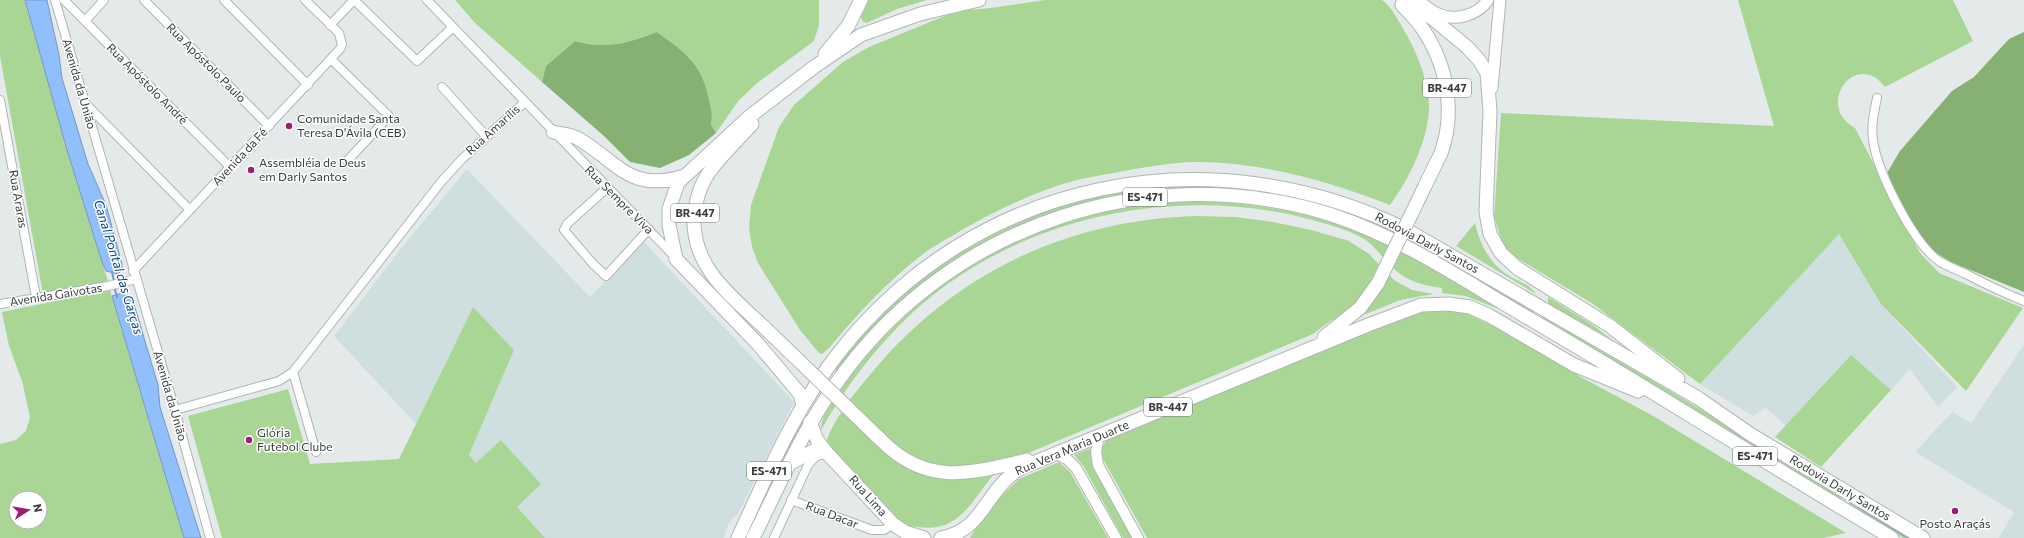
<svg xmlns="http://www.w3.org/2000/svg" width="2024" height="538" font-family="Commissioner,sans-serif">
<rect width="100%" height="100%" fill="#e4eaea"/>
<!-- built -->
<path fill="#cfdede" d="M467 169 590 297 643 241 794 402 738 514 731 520 727 527 724 538H545L469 455 514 350 473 307 416 424 334 336 407 241Z
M1839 233 1881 304 1957 387 1938 407 1910 369 1891 390 1851 355 1786 426 1766 408 1753 416 1700 384Z
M2024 345V538H1999L2014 512 1915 452 1952 412 1971 423Z"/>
<!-- green -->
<path fill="#a9d695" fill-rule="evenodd" d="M0 0H25L67 150 108 281 43 294 0 56Z
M455 0H819V25L814 41 756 84 739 100 716 133 711 124C713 115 711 108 709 100 701 62 686 52 657 32 627 43 607 50 575 41L546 66 542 82 475 23Z
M866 0H927L897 9 867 23 863 22 861 17Z
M1045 0H1382C1392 7 1399 22 1405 32 1417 52 1428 81 1429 104 1430 137 1409 180 1390 205 1328 181 1259 161 1192 162 1169 163 1146 167 1124 171 1109 174 1095 176 1081 179 1039 189 988 214 952 236 942 242 932 247 923 254 888 281 858 313 830 347L822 354 819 353 800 330 758 263 752 247 749 228 751 205 779 127 794 105 843 62 869 47 947 15 969 10 991 8Z
M1738 0H1953L1973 41 1885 87C1882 84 1879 80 1876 78 1847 60 1819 109 1855 128L1920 253 1939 273 2023 308 1966 391 1881 304 1839 234 1700 384 1593 304 1517 258 1507 251 1502 242 1494 217 1501 113 1774 126Z
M1157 185 1266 188 1370 217 1535 309 1531 316 1368 223 1176 190C1074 196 976 235 900 303 887 315 875 327 863 340 854 350 845 368 832 372L857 337 882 311 938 265 1001 228 1068 202Z
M1194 201C1258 202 1321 214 1379 241 1422 261 1461 286 1501 310L1466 296 1442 293V288C1423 286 1403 280 1390 265 1382 257 1376 248 1367 241 1352 231 1333 226 1316 221 1178 182 1016 216 910 315 874 349 845 388 821 430 821 408 846 381 860 364 926 282 1021 225 1124 207 1147 203 1171 203 1194 201Z
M1196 216 1235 217 1273 222 1311 230 1349 241 1369 254 1394 280 1412 290 1434 294 1400 300 1349 321 1332 320 1313 334 1026 454C1013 461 1000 468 990 479 965 511 954 538 903 524L826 443C833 419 857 390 874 370 957 272 1068 220 1196 216Z
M1475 223C1480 244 1489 263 1508 275 1517 281 1530 284 1536 294L1456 246Z
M110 290 184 538H0V444L16 440 26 431 30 417 22 381 9 346 2 312ZM16 498H40V522H16Z
M1548 297 1593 325 1634 357 1548 304Z
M473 307 514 350 469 455 476 463 501 440 541 484 517 507 545 538H222L188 416 288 389 310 464 399 459Z
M1450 309 1466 313 1511 335 1581 377 1655 417 1846 533 1823 538H1147L1103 459 1102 448 1107 439 1405 316 1420 312Z
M1544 315 1843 495 1840 501 1540 321Z
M1851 355 1891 390 1821 467 1775 437Z
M802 416 806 423 750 538H743Z
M1091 448 1094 468 1133 538H1123L1084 467 1074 455Z
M1059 462 1070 472 1108 538H970L997 492 1002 495 1019 479Z
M1849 498 1915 538H1903L1849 506 1848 501Z"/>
<!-- forest -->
<path fill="#86b172" d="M657 32C685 52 702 63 709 100 711 108 713 115 711 124L716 133 689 155 660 168 630 162 604 136 542 82 546 66 575 41C606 50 628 43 657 32Z
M2024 32V292L1951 262 1933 251 1921 237 1891 190 1887 173 1900 151 1952 91 1974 77 2009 39Z"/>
<!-- water -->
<path fill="#91befc" stroke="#7797c3" d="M25 0H47L59 55 62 78 88 164 106 205 122 264V270L118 274 106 271 102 262 67 150Z
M122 293 133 302 137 314 158 385 160 407 201 538H184L112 296Z"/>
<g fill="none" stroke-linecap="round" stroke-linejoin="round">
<!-- stream -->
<path stroke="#7797c3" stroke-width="2" d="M112 272 114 281
M114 286 117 297
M1858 507 1909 538"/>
<defs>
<path id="minor" d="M55 0 175 410 210 538
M64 0 230 167
M144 0 269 126
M224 0 308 85
M354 0 417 61 453 27
M427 0 675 257
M85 21 104 0
M330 25 354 0
M332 60 389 116 347 161
M442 87 486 136
M1877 98C1874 112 1871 126 1873 140 1877 171 1913 243 1939 261 1947 266 1957 270 1966 274 1985 284 2004 293 2024 301
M0 100 36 297
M85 103 190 210
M607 188 567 224 564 230 593 264 606 276 649 229
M133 271 340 49 342 45 339 33 305 0
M0 304 108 286 136 279
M293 372 316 452
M175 410 279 381 293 372 441 182 462 159 525 102
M791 500 872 530H884L893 524
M774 538 808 465 815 457 822 454"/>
<path id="tertiary" d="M1099 435 1096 452 1098 465 1138 538
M1056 453 1067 459 1076 468 1116 538"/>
<path id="secondary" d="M1418 0C1424 5 1430 10 1436 13 1454 22 1477 16 1488 0
M1492 88 1500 0"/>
<path id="primary" d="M1403 0 1432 18 1467 47 1479 60 1487 73 1490 111 1486 212 1490 234 1501 253 1517 268 1610 326 1678 379
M1402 5C1409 13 1417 20 1422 28 1447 64 1456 112 1441 153 1436 164 1430 175 1425 186
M825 54 848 26 861 0
M752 124C738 140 716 160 706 177 699 189 695 204 694 218 692 269 734 298 767 330
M553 132C561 134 570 134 577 138 619 162 628 193 685 176
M1324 337 1360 308 1378 283
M803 405 800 394 758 344 676 259 669 225V209L678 183 685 176 749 117 814 67 861 35 920 14 979 0
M810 422 817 440 827 453
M882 441C928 487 971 473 1027 460
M791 463 813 451 827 453 893 524 905 532 924 538
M738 538C768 473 796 406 841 350 979 177 1210 134 1405 229L1698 398 1750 434 1923 538
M753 538C781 482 805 424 843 374 954 223 1153 158 1332 215 1405 239 1469 284 1535 322 1655 392 1772 467 1892 538
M941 538C984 531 985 489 1021 468L1368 325 1421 305 1449 304 1470 307 1490 316 1574 365 1638 391"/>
</defs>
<!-- minor casing -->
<use href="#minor" stroke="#b0b6b6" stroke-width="10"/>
<!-- tertiary casing -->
<use href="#tertiary" stroke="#b0b6b6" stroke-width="12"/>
<!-- secondary casing -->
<use href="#secondary" stroke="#b0b6b6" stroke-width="13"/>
<!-- primary casing -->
<use href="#primary" stroke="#b0b6b6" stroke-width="15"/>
<!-- minor -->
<use href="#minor" stroke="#fff" stroke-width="8"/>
<!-- tertiary -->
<use href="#tertiary" stroke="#fff" stroke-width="10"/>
<!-- secondary -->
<use href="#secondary" stroke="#fff" stroke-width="11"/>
<!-- primary -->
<use href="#primary" stroke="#fff" stroke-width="13"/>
<defs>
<path id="primary-bridge" d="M1378 283 1425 186
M767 330 882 441"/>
</defs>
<!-- primary-bridge casing -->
<use href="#primary-bridge" stroke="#b0b6b6" stroke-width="15" stroke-linecap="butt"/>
<!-- primary-bridge -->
<use href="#primary-bridge" stroke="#fff" stroke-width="13"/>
</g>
<!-- markers -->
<g fill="#9d1d70" stroke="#fff" stroke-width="1.5">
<circle cx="289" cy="126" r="4"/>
<circle cx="251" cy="170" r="4"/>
<circle cx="249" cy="440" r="4"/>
<circle cx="1955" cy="511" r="4"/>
</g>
<g text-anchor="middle" stroke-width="3" stroke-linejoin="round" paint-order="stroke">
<!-- shield labels -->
<g fill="#fff" stroke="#757777" stroke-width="1">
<rect x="1423" y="79" width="48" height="18" rx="3"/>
<rect x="1123" y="188" width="44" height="18" rx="3"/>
<rect x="671" y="204" width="48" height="18" rx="3"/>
<rect x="1144" y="398" width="48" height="18" rx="3"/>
<rect x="1733" y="447" width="44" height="18" rx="3"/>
<rect x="747" y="462" width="44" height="18" rx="3"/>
</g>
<g font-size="11" font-weight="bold" fill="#3a3d3d">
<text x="1447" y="92">BR-447</text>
<text x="1145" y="201">ES-471</text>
<text x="695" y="217">BR-447</text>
<text x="1168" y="411">BR-447</text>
<text x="1755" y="460">ES-471</text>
<text x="769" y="475">ES-471</text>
</g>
<!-- street labels -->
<g font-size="12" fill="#3a3d3d" stroke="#fff">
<text transform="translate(206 63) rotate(45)" y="4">Rua Apóstolo Paulo</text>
<text transform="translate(79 84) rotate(74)" y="4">Avenida da União</text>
<text transform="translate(147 84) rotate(45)" y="4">Rua Apóstolo André</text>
<text transform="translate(493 130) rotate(-42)" y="4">Rua Amarílis</text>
<text transform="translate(240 157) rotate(-47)" y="4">Avenida da Fé</text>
<text transform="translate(18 199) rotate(80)" y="4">Rua Araras</text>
<text transform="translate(619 200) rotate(45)" y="4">Rua Sempre Viva</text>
<text transform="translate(1427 243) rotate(28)" y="4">Rodovia Darly Santos</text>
<text transform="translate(56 295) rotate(-9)" y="4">Avenida Gaivotas</text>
<text transform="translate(170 396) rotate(74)" y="4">Avenida da União</text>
<text transform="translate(1072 448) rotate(-23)" y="4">Rua Vera Maria Duarte</text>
<text transform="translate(1840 488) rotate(31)" y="4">Rodovia Darly Santos</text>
<text transform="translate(868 496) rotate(48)" y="4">Rua Lima</text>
<text transform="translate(832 515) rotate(21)" y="4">Rua Dacar</text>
</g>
<!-- poi labels -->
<g font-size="12" fill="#3a3d3d" stroke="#fff" text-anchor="start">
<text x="297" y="123">Comunidade Santa<tspan x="297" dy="14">Teresa D'Ávila (CEB)</tspan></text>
<text x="259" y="167">Assembléia de Deus<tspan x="259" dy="14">em Darly Santos</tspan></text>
<text x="257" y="437">Glória<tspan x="257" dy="14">Futebol Clube</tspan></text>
<text x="1955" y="528" text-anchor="middle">Posto Araçás</text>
</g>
<!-- water labels -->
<g font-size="13" font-style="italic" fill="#0c478d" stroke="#fff">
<text transform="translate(119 267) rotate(73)" y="5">Canal Pontal das Garças</text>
</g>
</g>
<!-- north arrow -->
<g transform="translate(28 510) rotate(78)"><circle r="19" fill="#ffffff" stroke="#b0b1b1"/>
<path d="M0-3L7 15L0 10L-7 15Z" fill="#9d1d70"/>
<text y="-6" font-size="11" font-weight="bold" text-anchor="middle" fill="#3a3d3d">N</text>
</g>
</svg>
